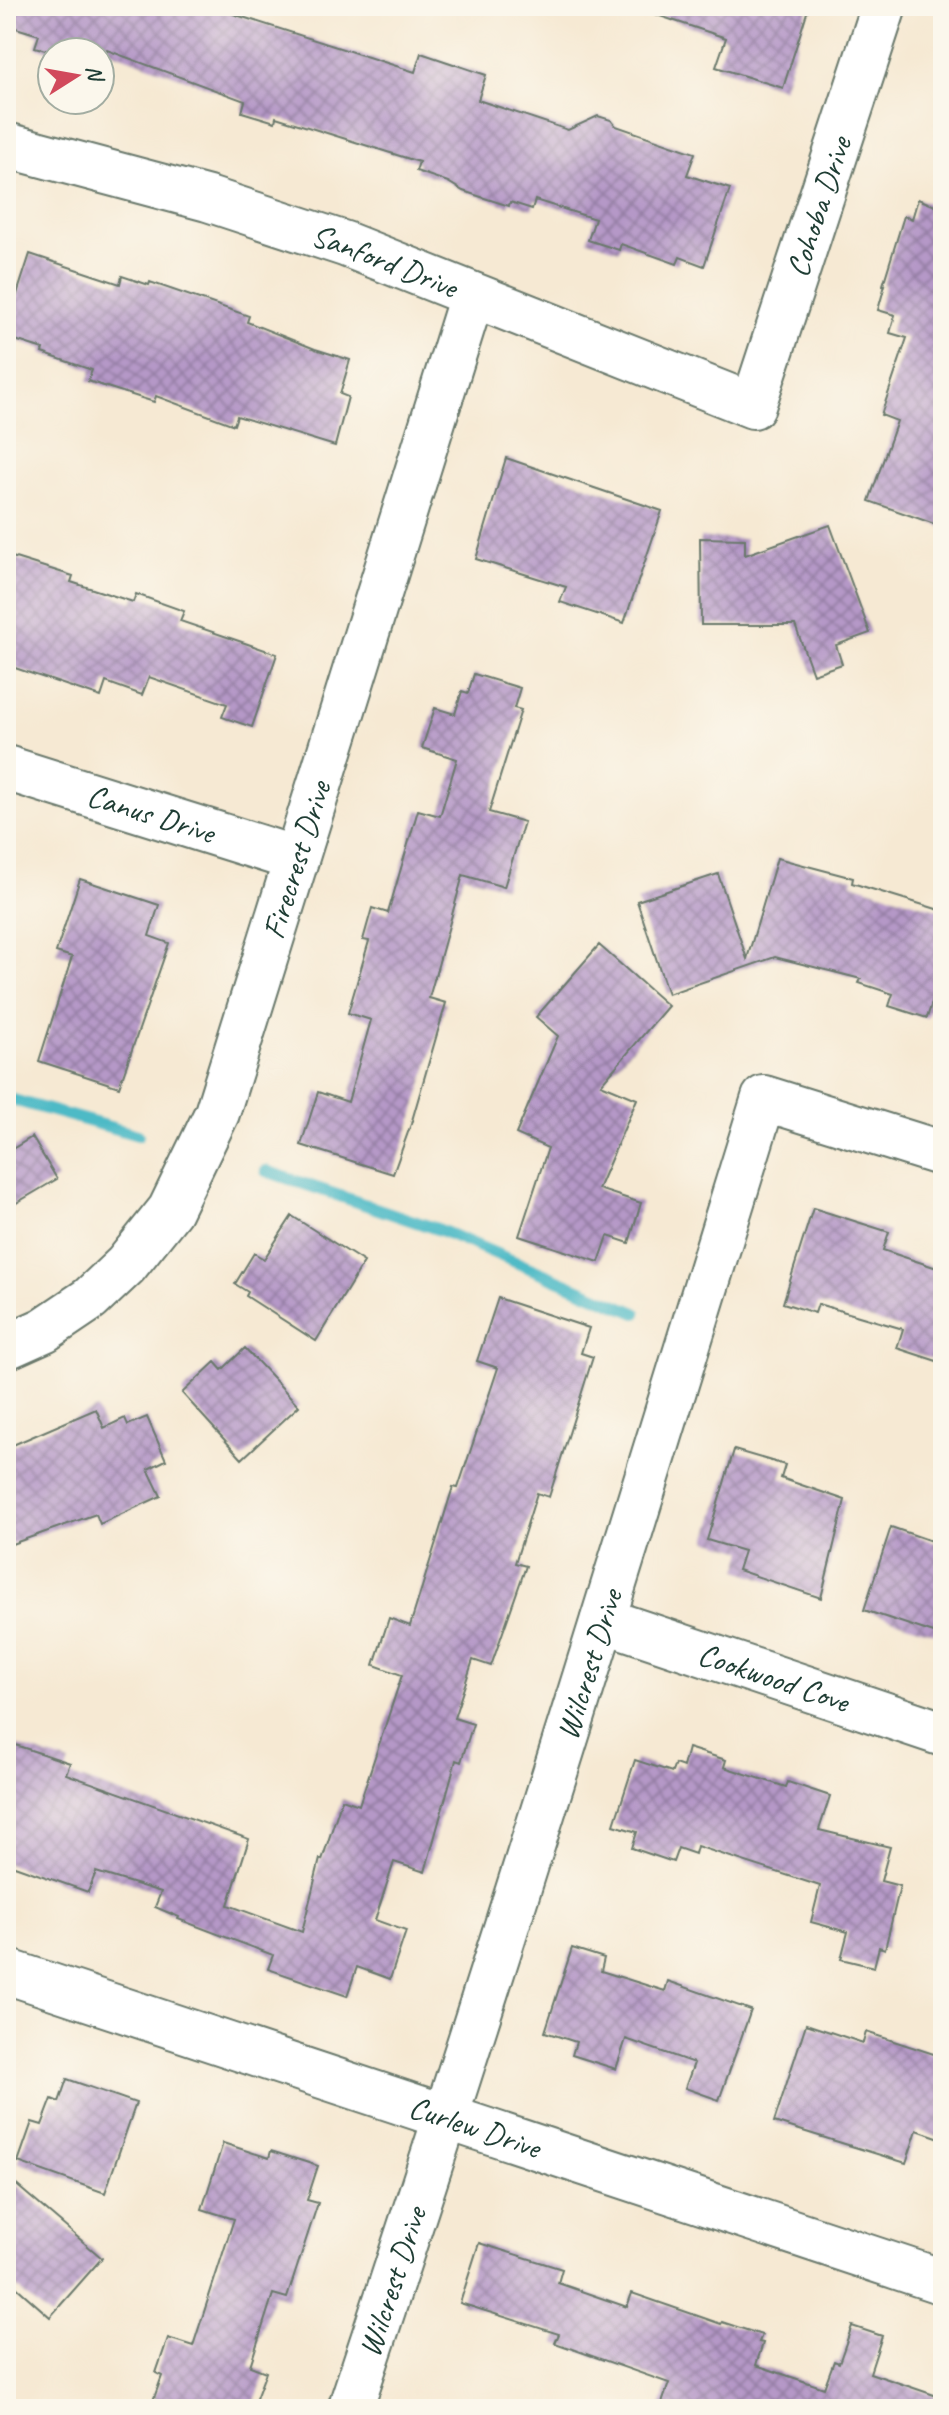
<svg xmlns="http://www.w3.org/2000/svg" width="949" height="2415" font-family="Caveat,sans-serif">
<defs>
<pattern id="building-cross-hatch" width="8" height="8" patternUnits="userSpaceOnUse" patternTransform="scale(2)"><rect width="8" height="8" fill="#b598c7"/><path d="M0 0l8 8M0 8l8-8" fill="none" stroke="#937da2"/></pattern>
</defs>
<rect width="100%" height="100%" fill="#fbf7ec"/>
<filter id="ink" filterUnits="userSpaceOnUse"><feTurbulence type="fractalNoise" baseFrequency=".0125" numOctaves="2"/><feDisplacementMap in="SourceGraphic" scale="16" xChannelSelector="R" yChannelSelector="G"/><feConvolveMatrix kernelMatrix="1 2 1 2 8 2 1 2 1" color-interpolation-filters="sRGB"/></filter>
<filter id="wash" filterUnits="userSpaceOnUse"><feTurbulence type="fractalNoise" baseFrequency=".006" numOctaves="4" result="noise"/><feDisplacementMap in="SourceGraphic" scale="32" xChannelSelector="R" yChannelSelector="G"/><feGaussianBlur stdDeviation="1.8" result="paint"/><feColorMatrix in="noise" values="0 0 0 0 0 0 0 0 0 0 0 0 0 0 0 0 0 1.4 0 .05"/><feComposite in="paint" operator="in"/></filter>
<g filter="url(#wash)">
<rect width="100%" height="100%" fill="#f6e9d3"/>
<g fill="none" stroke-linecap="round" stroke-linejoin="round">
<!-- stream -->
<path stroke="#4dbac6" stroke-width="12" d="M6 1098 138 1135
M266 1171 440 1230 636 1313"/>
</g>
<g id="blocks">
<!-- building -->
<path fill="url(#building-cross-hatch)" d="M6 6H208L415 72 421 53 486 75 478 100 568 130 598 116 611 120 616 126 695 153 687 175 730 189 704 266 680 257 677 264 621 244 619 250 588 240 595 219 535 200 532 209 510 202 509 206 463 191 448 182 416 171 419 162 276 117 275 122 242 112 245 101 107 50 101 69 100 52H52L35 47 39 35 6 25Z
M648 6H809L783 88 716 67 726 38 648 12Z
M918 199 943 209V527L869 501 897 421 881 415 907 338 890 333 895 315 878 310 885 285H883L904 216 912 219Z
M30 254 120 284 122 276 149 285 150 282 249 316 247 322 315 349 350 360 340 394 348 397 335 446 237 416 234 425 156 396 154 402 88 381 92 370 42 353 43 349 6 337V328Z
M506 458 662 511 624 623 560 602 566 587 476 559Z
M830 525 870 633 836 645 842 664 813 674 795 625H701L700 538 745 539V555Z
M12 557 73 576 71 582 133 602 136 594 184 611 180 621 277 654 252 727 222 717 227 704 149 677 142 695 106 682 101 697 6 665V576Z
M474 674 520 688 514 708 521 710 489 812 524 822 504 887 463 875 429 998 446 1003 411 1124 393 1174 301 1145 318 1092 348 1102 371 1020 348 1013 369 941 363 940 372 908 388 913 418 810 440 816 457 759 422 748 435 708 455 714 462 691 468 693Z
M777 858 853 878 852 883 943 911V968L927 1018 889 1006 893 994 859 983 861 979 775 957 668 994 637 901 718 874 747 959Z
M80 879 159 905 149 936 169 943 119 1087 39 1061 72 957 56 952Z
M599 945 668 1006 601 1084 637 1099 598 1189 641 1203 629 1243 608 1236 599 1262 519 1236 548 1148 516 1134 558 1036 536 1017Z
M32 1137 57 1179 6 1209V1153Z
M813 1208 889 1232 883 1250 943 1270V1363L897 1348 903 1329 818 1304 815 1313 783 1303Z
M292 1216 364 1262 316 1341 246 1296 248 1292 235 1284 254 1253 264 1259Z
M498 1298 589 1328 581 1353 593 1357 549 1497 537 1493 515 1563 526 1566 491 1666 473 1660 454 1718 473 1724 461 1762 456 1760 425 1872 394 1862 375 1920 406 1931 390 1979 357 1967 347 1996 268 1969 273 1955 178 1919 179 1917 155 1907 161 1892 96 1872 88 1892 6 1863V1742L70 1763 66 1774 249 1839 228 1905 302 1932 320 1859 322 1860 342 1799 359 1805 402 1675 374 1665 389 1618 410 1626 453 1487 458 1488 498 1368 477 1361Z
M245 1348 299 1406 242 1459 182 1393 215 1362 222 1370Z
M96 1409 104 1428 125 1418 128 1425 147 1417 166 1460 148 1469 161 1496 100 1524 96 1514 6 1546V1448Z
M734 1450 785 1465 781 1478 845 1500 821 1598 738 1570 744 1551 707 1540Z
M891 1527 943 1545V1636L864 1610Z
M688 1748 726 1760 724 1767 786 1787 788 1782 830 1796 819 1830 890 1847 881 1881 900 1886 885 1949 879 1947 874 1967 841 1959 848 1932 811 1922 820 1886 697 1846 695 1854 678 1848 673 1862 632 1848 637 1832 614 1825 635 1760 672 1772 675 1764 683 1767Z
M572 1948 604 1958 601 1971 665 1991 668 1981 751 2010 719 2100 685 2088 694 2063 626 2039 616 2069 572 2055 576 2042 545 2032Z
M806 2024 863 2043 866 2032 943 2057V2139L917 2130 906 2163 774 2122Z
M67 2079 136 2103 105 2193 18 2162 32 2122 42 2125 52 2099 59 2102Z
M223 2143 269 2158 271 2151 318 2166 307 2200 318 2203 287 2298 273 2294 250 2366 266 2372 252 2409H150L162 2376 156 2373 168 2338 193 2346 234 2219 202 2209Z
M6 2176 102 2258 50 2317 6 2278Z
M479 2243 562 2269 558 2283 627 2307 632 2293 721 2324 722 2322 762 2335 759 2342 763 2343 756 2365 824 2388 834 2361 839 2363 852 2326 882 2336 870 2373 943 2398V2409H660L669 2383 555 2343 559 2334 460 2303Z"/>
</g>
</g>
<g filter="url(#ink)">
<use href="#blocks" fill-opacity="0" stroke="#6a796c" stroke-width="2"/>
<g fill="none" stroke-linecap="round" stroke-linejoin="round">
<defs>
<g id="minor">
<path id="s1" d="M6 145 208 199 345 244 753 406 884 6"/>
<path id="s2" d="M6 768 296 859"/>
<path id="s3" d="M6 1347 44 1330 90 1299 126 1265 170 1210 217 1113 472 296"/>
<path id="s4" d="M603 1620 943 1734"/>
<path id="s5" d="M350 2409C495 1974 629 1536 764 1098L943 1154"/>
</g>
<g id="tertiary">
<path id="s6" d="M6 1971 943 2282"/>
</g>
</defs>
<!-- minor casing -->
<use href="#minor" stroke="#6a796c" stroke-width="48"/>
<!-- tertiary casing -->
<use href="#tertiary" stroke="#6a796c" stroke-width="48"/>
<!-- minor -->
<use href="#minor" stroke="#fff" stroke-width="44"/>
<!-- tertiary -->
<use href="#tertiary" stroke="#fff" stroke-width="44"/>
</g>
</g>
<g text-anchor="middle" stroke-width="6" stroke-linejoin="round" paint-order="stroke">
<!-- street labels -->
<g font-size="32" fill="#1f3d34" stroke="#fbf7ec">
<text dy="11" stroke="none"><textPath href="#s1" startOffset="1002">Cohoba Drive</textPath></text>
<text dy="11" stroke="none"><textPath href="#s1" startOffset="396">Sanford Drive</textPath></text>
<text dy="11" stroke="none"><textPath href="#s2" startOffset="152">Canus Drive</textPath></text>
<text dy="11" stroke="none"><textPath href="#s3" startOffset="590">Firecrest Drive</textPath></text>
<text dy="11" stroke="none"><textPath href="#s5" startOffset="782">Wilcrest Drive</textPath></text>
<text dy="11" stroke="none"><textPath href="#s4" startOffset="180">Cookwood Cove</textPath></text>
<text dy="11" stroke="none"><textPath href="#s6" startOffset="494">Curlew Drive</textPath></text>
<text dy="11" stroke="none"><textPath href="#s5" startOffset="134">Wilcrest Drive</textPath></text>
</g>
</g>
<!-- margin -->
<rect width="949" height="2415" fill="none" stroke="#fbf7ec" stroke-width="32"/>
<!-- north arrow -->
<g transform="translate(76 76) rotate(79)"><circle r="38" fill="#fbf7ec" stroke="#a3ada2" stroke-width="2"/>
<path d="M0-6L14 30L0 20L-14 30Z" fill="#d1495b"/>
<text y="-12" font-size="22" font-weight="bold" text-anchor="middle" fill="#1f3d34">N</text>
</g>
</svg>
